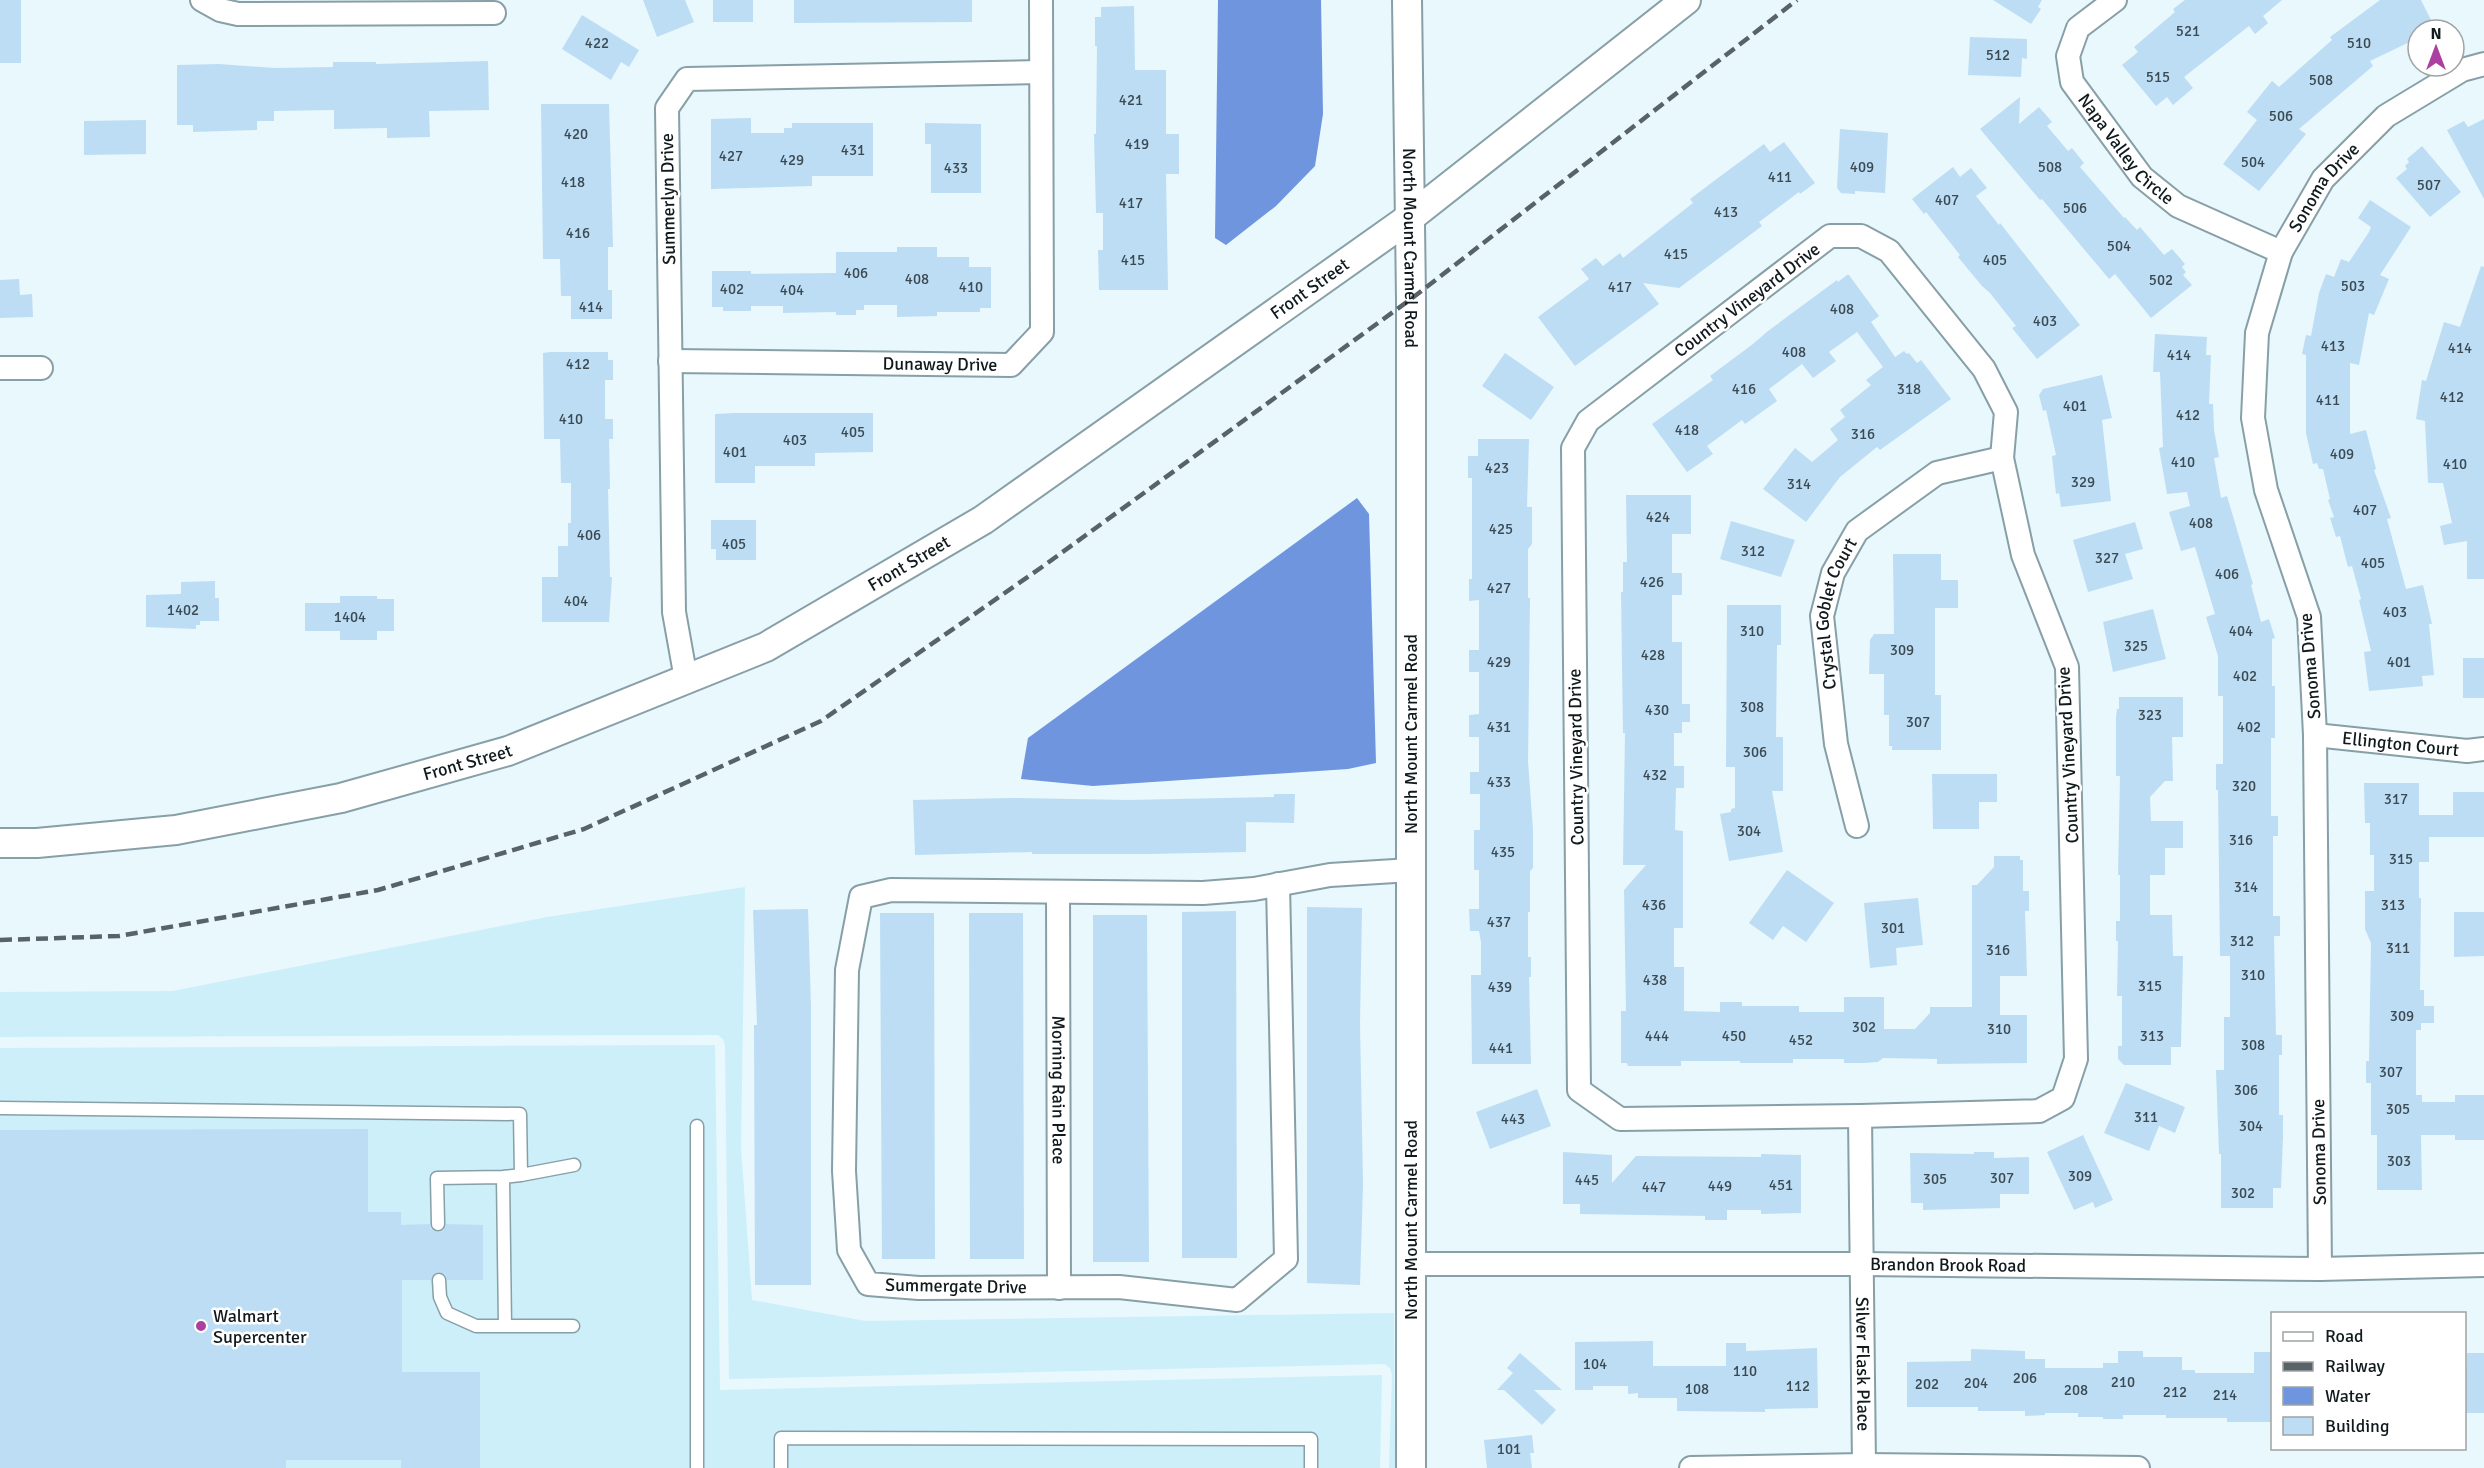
<svg xmlns="http://www.w3.org/2000/svg" width="2484" height="1468" font-family="Signika,sans-serif">
<rect width="100%" height="100%" fill="#e8f8fc"/>
<!-- built -->
<path fill="#cceffa" d="M745 887 741 1147 752 1300 865 1321 1394 1313 1395 1468H1389L1392 1375 1390 1368 1385 1364 729 1379 725 1045 723 1039 718 1035 0 1037V992L173 991 547 917Z
M715 1045 720 1390 1382 1375 1380 1468H0V1048Z"/>
<!-- water -->
<path fill="#7095df" d="M1218 0H1321L1323 114 1315 166 1276 206 1226 245 1215 238Z
M1357 498 1369 514 1376 763 1348 769 1093 786 1021 779 1028 738Z"/>
<!-- building -->
<path fill="#bdddf5" d="M0 0H21V63H0Z
M643 0H685L694 22 657 37Z
M713 0H753V22H713Z
M794 0H972V22L794 23Z
M1993 0H2042L2038 7 2041 9 2031 24Z
M2185 0H2282L2263 16 2268 23 2255 34 2249 26 2184 77 2193 88 2173 105 2167 97 2156 106 2122 65 2138 52 2134 47 2175 12 2173 9Z
M2380 0H2421L2432 22 2415 31 2418 38 2370 61 2373 66 2299 129 2306 134 2259 191 2223 164 2257 120 2247 112 2272 81 2279 87 2332 40 2330 37Z
M1134 6 1135 70H1166V134H1179V174H1166L1168 290H1099L1098 250H1103V213H1096L1094 134H1096L1097 46H1095V17H1101V7Z
M582 15 639 50 629 67 621 62 611 80 562 49Z
M1970 37 2027 39V59L2022 58 2021 77 1968 75Z
M488 61 489 110 429 111 430 137 387 138V128L334 129V110L274 111V121H257V130L193 132V125H177V65L219 64 274 68 333 67V62H376V64Z
M2020 97 2019 124 2039 107 2052 122 2047 126 2068 151 2072 148 2084 163 2080 167 2124 218 2125 217 2137 230 2140 227 2164 255 2172 249 2185 264 2182 267 2186 272 2183 275 2192 285 2151 318 2115 274 2109 279 2042 199 2040 200 1980 129Z
M541 104H609L613 247H608V290H612V319H571V296H561L560 259H543Z
M751 118V133H784V128H792V123H873V176H812V186L711 189V119Z
M2484 119V199L2447 130 2464 121 2468 127Z
M146 120V154L84 155V121Z
M925 123 981 124V193H931V144H925Z
M1840 129 1888 133 1885 193 1855 191V194L1841 193 1837 188Z
M1784 142 1815 183 1800 194 1799 192 1759 222 1762 226 1679 288 1643 283 1659 304 1575 366 1538 317 1589 279 1581 269 1596 258 1603 266 1620 253 1623 258 1693 203 1690 199 1722 175 1764 144 1770 152Z
M2422 146 2461 192 2430 217 2396 178 2407 169 2405 166 2409 162 2407 159Z
M1953 167 1960 177 1971 168 1987 188 1976 196 1999 225 2000 223 2080 325 2037 359 2012 328 2016 326 1990 293 1982 286 1958 257 1960 255 1926 212 1924 214 1912 199Z
M2370 200 2411 227 2380 275 2389 279 2374 315 2369 313 2359 365 2350 363V434L2366 430 2376 469 2374 470 2391 518 2387 519 2406 589 2423 585 2432 624H2429L2434 675 2422 676 2423 686 2369 691 2364 652 2371 651 2359 600 2361 599 2352 566 2348 567 2340 536 2336 537 2330 518 2334 517 2328 500 2330 499 2323 469H2319L2317 463 2313 464 2306 433V355L2302 354 2306 335 2311 336 2319 293 2326 274 2334 277 2341 259 2349 262 2369 232 2371 227 2358 218Z
M897 247H937V257H969V267H991V308H980V312H937V316L897 317V305H864V310H856V315H836V312L783 313V306H751V311H723V307H712V271H751V274L836 273V252H897Z
M2481 266 2484 267V579H2467V541L2444 545 2440 526 2452 523 2443 483H2428L2425 421 2416 419 2422 380 2426 381 2444 322 2460 327Z
M1847 275H1849L1879 316 1871 322 1895 357 1904 351 1907 354 1909 353 1917 363 1921 360 1951 399 1880 450 1877 447 1840 477 1806 522 1763 489 1795 448 1812 462 1838 440 1830 429 1845 417 1840 410 1871 385 1866 380 1883 367 1857 332 1829 352 1836 361 1813 378 1802 364 1769 389 1777 401 1745 424 1742 420 1707 446 1713 454 1687 472 1652 424 1713 380 1710 376 1753 344 1768 331 1837 280 1838 282Z
M19 279 20 295 32 294 33 317 0 318V280Z
M2155 334 2207 337 2206 355H2211L2209 404H2213L2214 430 2219 457 2214 458 2221 498 2227 496 2253 584 2251 585 2261 622 2269 619 2275 638 2272 639V686H2275V738H2271V816H2278V836H2273V916H2280V936H2274L2276 1035H2282V1055H2279V1115H2283V1137L2281 1188H2273V1208H2221V1154H2219L2216 1070H2224V1017H2230V956H2220L2218 790H2216V764H2223V696H2218V656L2206 617 2215 614 2195 547 2181 551 2169 512 2190 506 2187 492 2167 494 2159 448 2163 447 2160 372H2153Z
M550 352H608V360H613V380H605V419H613V439H609L610 489H608L610 577H612L609 622H542V577H558V546H568V523H571V483H561L560 439H544L543 353Z
M1505 353 1554 387 1531 420 1482 386Z
M2102 375 2112 418 2102 420 2111 501 2061 507 2059 493 2056 494 2052 456 2056 455 2046 410 2043 411 2039 395 2043 389Z
M735 413H873V452L815 453V466H755V483H715V414Z
M1478 439H1529L1527 507H1532V544L1528 549V598H1530L1528 761 1533 830V868L1530 871V912H1528V957H1531V977H1529L1531 1064H1472L1471 975H1481V942L1479 931H1470L1469 909H1479V870H1474V830H1480V794H1470V772H1479V737H1469V715L1479 714V672H1469V650H1479V600L1469 601V579H1472V478H1468V456H1478Z
M1626 495H1691V534H1672V573H1682V595H1672V642H1682V704H1690V722H1682V733H1674V766H1684V788H1676L1675 830 1683 831V928H1674V967H1684V1011L1720 1012V1002H1742V1006H1799V1012H1844V997H1884V1029H1915L1930 1013V1007H1972V885H1977L1994 867V856H2020V860H2023V891H2029V911H2025L2027 976H2000V1015H2027V1063L1937 1064V1059L1883 1058 1878 1062 1864 1063H1844V1059H1793V1063H1740V1061H1681V1066H1628L1627 1063H1621V1011H1626L1624 890 1646 865H1623L1625 733H1623L1621 592H1623V562H1627Z
M711 520H756V560H716V549H711Z
M1731 521 1795 540 1781 577 1720 559Z
M2135 522 2143 549 2125 554 2133 579 2088 592 2073 540Z
M1893 554H1941V580H1958V608H1935V695H1941V750H1892V746H1889V715H1884V674H1869L1870 640 1874 634H1894Z
M215 581V598H219V621H200V625H196V629L146 627V595L181 594V582Z
M340 596H377V599H394V631H377V640H340V631H305V603H340Z
M1727 605H1781V645H1777L1776 737H1783V791H1772L1783 852 1729 861 1720 814 1731 812V809L1735 808V767H1726Z
M2153 609 2166 659 2113 672 2103 622Z
M2463 658H2484V698H2463Z
M2119 697H2183V737H2172L2173 781H2165L2150 797 2151 821H2183V848H2165V875H2150V915H2172L2173 956H2183L2181 1047H2171V1065H2124L2118 1059V1046H2122V996H2117L2118 941H2116V921H2120V875H2118L2120 776H2116V717L2117 709H2119Z
M1932 774H1997V802H1979V829H1933Z
M2364 783H2419V815H2453V792H2484V837H2429V862H2419V898H2421L2420 990H2424V1006H2434V1023H2421V1030H2416V1095H2422V1102H2455V1095H2484V1140H2455V1135H2421L2422 1190H2377V1135H2371V1083H2366V1061H2369L2371 943 2365 929V891H2374V855H2370V823H2365Z
M1274 794H1295L1294 823 1246 822V852L1147 854H1032V852L915 855 913 800 1012 798 1129 800 1274 797Z
M1787 870 1834 903 1806 942 1783 926 1773 940 1749 923Z
M1918 898 1923 945 1896 948 1897 965 1870 968 1864 903Z
M1307 907 1362 908 1360 1024 1363 1185 1360 1285 1307 1283Z
M808 909 811 1007V1285H755L754 1025H757L753 910Z
M1236 911 1237 1258H1182V912Z
M2454 912H2484V956L2454 957Z
M880 913H934L935 1259H882Z
M969 913H1023L1024 1259H970Z
M1093 915H1147L1149 1262H1093Z
M2126 1083 2185 1107 2175 1133 2159 1126 2149 1151 2104 1133Z
M1537 1089 1551 1126 1490 1149 1476 1112Z
M368 1129V1212H401V1225L430 1224 431 1229 438 1232 443 1231 446 1224 483 1225V1280H447L446 1275 439 1272 434 1274 431 1280H402V1372H480V1468H401V1460H286V1468H0V1130Z
M2083 1135 2113 1200 2095 1208 2093 1202 2074 1210 2047 1152Z
M1563 1152 1612 1155V1183L1636 1156 1761 1157V1154L1801 1155V1213L1761 1214V1210H1727V1220H1705V1216L1580 1214V1204H1563Z
M1974 1152H1994V1158L2029 1157V1194H2000V1208L1923 1210V1203H1911L1910 1153 1974 1154Z
M1653 1341V1366H1726V1343H1746V1351L1817 1348 1818 1408 1765 1409V1412L1677 1411V1398H1638V1393L1628 1394V1386H1593V1390H1575V1342Z
M1971 1349 2025 1351V1359H2045V1368H2103V1363H2118V1351H2143V1357H2182V1370H2195V1373H2254V1352H2272V1422H2227V1418H2166V1415H2123V1419H2103V1417H2078V1413H2045V1415L2025 1416V1411H1978V1407H1907V1362L1971 1361Z
M1520 1353 1562 1390H1534L1556 1410 1542 1425 1504 1390H1497L1513 1373 1507 1368Z
M2467 1353H2484V1413H2464V1368H2467Z
M1532 1435 1534 1453H1530L1532 1468H1487L1484 1440Z"/>
<g fill="none" stroke-linecap="round" stroke-linejoin="round">
<defs>
<path id="service" d="M0 1108 520 1114 521 1175 503 1177 437 1178 438 1224
M521 1175 574 1165
M503 1177 505 1326
M439 1280 440 1297 447 1313 476 1326H573
M697 1468V1126
M781 1468V1438L1311 1439V1468"/>
<g id="minor">
<path d="M202 0 220 10 238 14 494 13"/>
<path id="s1" d="M2115 0 2078 28 2068 56 2072 82 2142 177 2178 206 2281 252"/>
<path d="M1830 236H1861L1889 251 1984 369 2006 412 2002 458 2023 555 2067 667 2076 1059 2063 1098 2039 1111 1860 1116 1620 1119 1579 1090 1573 448 1588 421Z"/>
<path id="s2" d="M670 361 1011 365 1042 332 1041 0"/>
<path d="M0 368H41"/>
<path d="M686 679 674 612 667 108 687 79 1041 72"/>
<path id="s3" d="M2315 735 2467 751 2484 749"/>
<path id="s4" d="M1857 826 1836 744 1822 616 1833 573 1857 531 1937 473 2002 458"/>
<path d="M1278 884 1286 1259 1237 1300 1119 1287 919 1288 868 1284 849 1250 844 1171 847 970 861 897 891 890 1203 893 1254 889 1330 875 1411 870"/>
<path id="s5" d="M1058 892 1059 1288"/>
<path id="s6" d="M1860 1116 1864 1465"/>
<path id="s7" d="M1411 1264H1862L2320 1269 2484 1265"/>
<path id="s8" d="M2320 1269 2315 735 2309 617 2266 490 2253 418 2257 333 2281 252 2323 179 2386 116 2462 70 2484 64"/>
<path d="M1691 1468 1864 1465 2138 1468"/>
</g>
<g id="tertiary">
<path id="s9" d="M1407 0 1411 299V1468"/>
<path id="s10" d="M0 843H37L176 830 341 798 508 751 766 647 983 520 1408 219 1686 0"/>
</g>
</defs>
<!-- service casing -->
<use href="#service" stroke="#879fa7" stroke-width="15"/>
<!-- minor casing -->
<use href="#minor" stroke="#879fa7" stroke-width="26"/>
<!-- tertiary casing -->
<use href="#tertiary" stroke="#879fa7" stroke-width="32"/>
<!-- service -->
<use href="#service" stroke="#fff" stroke-width="12"/>
<!-- minor -->
<use href="#minor" stroke="#fff" stroke-width="22"/>
<!-- tertiary -->
<use href="#tertiary" stroke="#fff" stroke-width="28"/>
<!-- rail -->
<path stroke="#576366" stroke-width="4.5" stroke-dasharray="12 6" stroke-linecap="butt" d="M0 940 119 936 378 890 584 829 821 721 1042 567 1411 299 1797 0"/>
</g>
<!-- markers -->
<circle fill="#ab40a0" stroke="#fff" stroke-width="2" cx="201" cy="1326" r="6"/>
<g text-anchor="middle" stroke-width="5" stroke-linejoin="round" paint-order="stroke">
<!-- number labels -->
<g font-size="15" fill="#3b4a52">
<text x="2188" y="36">521</text>
<text x="597" y="48">422</text>
<text x="2359" y="48">510</text>
<text x="1998" y="60">512</text>
<text x="2158" y="82">515</text>
<text x="2321" y="85">508</text>
<text x="1131" y="105">421</text>
<text x="2281" y="121">506</text>
<text x="576" y="139">420</text>
<text x="1137" y="149">419</text>
<text x="853" y="155">431</text>
<text x="731" y="161">427</text>
<text x="792" y="165">429</text>
<text x="2253" y="167">504</text>
<text x="1862" y="172">409</text>
<text x="2050" y="172">508</text>
<text x="956" y="173">433</text>
<text x="1780" y="182">411</text>
<text x="573" y="187">418</text>
<text x="2429" y="190">507</text>
<text x="1947" y="205">407</text>
<text x="1131" y="208">417</text>
<text x="2075" y="213">506</text>
<text x="1726" y="217">413</text>
<text x="578" y="238">416</text>
<text x="2119" y="251">504</text>
<text x="1676" y="259">415</text>
<text x="1133" y="265">415</text>
<text x="1995" y="265">405</text>
<text x="856" y="278">406</text>
<text x="917" y="284">408</text>
<text x="2161" y="285">502</text>
<text x="2353" y="291">503</text>
<text x="971" y="292">410</text>
<text x="1620" y="292">417</text>
<text x="732" y="294">402</text>
<text x="792" y="295">404</text>
<text x="591" y="312">414</text>
<text x="1842" y="314">408</text>
<text x="2045" y="326">403</text>
<text x="2333" y="351">413</text>
<text x="2460" y="353">414</text>
<text x="1794" y="357">408</text>
<text x="2179" y="360">414</text>
<text x="578" y="369">412</text>
<text x="1744" y="394">416</text>
<text x="1909" y="394">318</text>
<text x="2452" y="402">412</text>
<text x="2328" y="405">411</text>
<text x="2075" y="411">401</text>
<text x="2188" y="420">412</text>
<text x="571" y="424">410</text>
<text x="1687" y="435">418</text>
<text x="853" y="437">405</text>
<text x="1863" y="439">316</text>
<text x="795" y="445">403</text>
<text x="735" y="457">401</text>
<text x="2342" y="459">409</text>
<text x="2183" y="467">410</text>
<text x="2455" y="469">410</text>
<text x="1497" y="473">423</text>
<text x="2083" y="487">329</text>
<text x="1799" y="489">314</text>
<text x="2365" y="515">407</text>
<text x="1658" y="522">424</text>
<text x="2201" y="528">408</text>
<text x="1501" y="534">425</text>
<text x="589" y="540">406</text>
<text x="734" y="549">405</text>
<text x="1753" y="556">312</text>
<text x="2107" y="563">327</text>
<text x="2373" y="568">405</text>
<text x="2227" y="579">406</text>
<text x="1652" y="587">426</text>
<text x="1499" y="593">427</text>
<text x="576" y="606">404</text>
<text x="183" y="615">1402</text>
<text x="2395" y="617">403</text>
<text x="350" y="622">1404</text>
<text x="1752" y="636">310</text>
<text x="2241" y="636">404</text>
<text x="2136" y="651">325</text>
<text x="1902" y="655">309</text>
<text x="1653" y="660">428</text>
<text x="1499" y="667">429</text>
<text x="2399" y="667">401</text>
<text x="2245" y="681">402</text>
<text x="1752" y="712">308</text>
<text x="1657" y="715">430</text>
<text x="2150" y="720">323</text>
<text x="1918" y="727">307</text>
<text x="1499" y="732">431</text>
<text x="2249" y="732">402</text>
<text x="1755" y="757">306</text>
<text x="1655" y="780">432</text>
<text x="1499" y="787">433</text>
<text x="2244" y="791">320</text>
<text x="2396" y="804">317</text>
<text x="1749" y="836">304</text>
<text x="2241" y="845">316</text>
<text x="1503" y="857">435</text>
<text x="2401" y="864">315</text>
<text x="2246" y="892">314</text>
<text x="1654" y="910">436</text>
<text x="2393" y="910">313</text>
<text x="1499" y="927">437</text>
<text x="1893" y="933">301</text>
<text x="2242" y="946">312</text>
<text x="2398" y="953">311</text>
<text x="1998" y="955">316</text>
<text x="2253" y="980">310</text>
<text x="1655" y="985">438</text>
<text x="2150" y="991">315</text>
<text x="1500" y="992">439</text>
<text x="2402" y="1021">309</text>
<text x="1864" y="1032">302</text>
<text x="1999" y="1034">310</text>
<text x="1657" y="1041">444</text>
<text x="1734" y="1041">450</text>
<text x="2152" y="1041">313</text>
<text x="1801" y="1045">452</text>
<text x="2253" y="1050">308</text>
<text x="1501" y="1053">441</text>
<text x="2391" y="1077">307</text>
<text x="2246" y="1095">306</text>
<text x="2398" y="1114">305</text>
<text x="2146" y="1122">311</text>
<text x="1513" y="1124">443</text>
<text x="2251" y="1131">304</text>
<text x="2399" y="1166">303</text>
<text x="2080" y="1181">309</text>
<text x="2002" y="1183">307</text>
<text x="1935" y="1184">305</text>
<text x="1587" y="1185">445</text>
<text x="1781" y="1190">451</text>
<text x="1720" y="1191">449</text>
<text x="1654" y="1192">447</text>
<text x="2243" y="1198">302</text>
<text x="1595" y="1369">104</text>
<text x="1745" y="1376">110</text>
<text x="2025" y="1383">206</text>
<text x="2123" y="1387">210</text>
<text x="1976" y="1388">204</text>
<text x="1927" y="1389">202</text>
<text x="1798" y="1391">112</text>
<text x="1697" y="1394">108</text>
<text x="2076" y="1395">208</text>
<text x="2175" y="1397">212</text>
<text x="2225" y="1400">214</text>
<text x="1509" y="1454">101</text>
</g>
<!-- street labels -->
<g font-size="18" fill="#10191c" stroke="#fff">
<text dy="6" stroke="none"><textPath href="#s1" startOffset="189">Napa Valley Circle</textPath></text>
<text dy="6" stroke="none"><textPath href="#s8" startOffset="1107">Sonoma Drive</textPath></text>
<text transform="translate(668 199) rotate(-91)" y="6">Summerlyn Drive</text>
<text dy="6" stroke="none"><textPath href="#s9" startOffset="248">North Mount Carmel Road</textPath></text>
<text dy="6" stroke="none"><textPath href="#s10" startOffset="1448">Front Street</textPath></text>
<text transform="translate(1747 300) rotate(-37)" y="6">Country Vineyard Drive</text>
<text dy="6" stroke="none"><textPath href="#s2" startOffset="270">Dunaway Drive</textPath></text>
<text dy="6" stroke="none"><textPath href="#s10" startOffset="962">Front Street</textPath></text>
<text dy="6" stroke="none"><textPath href="#s4" startOffset="218">Crystal Goblet Court</textPath></text>
<text transform="translate(2310 666) rotate(-95)" y="6">Sonoma Drive</text>
<text transform="translate(1411 734) rotate(-90)" y="6">North Mount Carmel Road</text>
<text dy="6" stroke="none"><textPath href="#s3" startOffset="86">Ellington Court</textPath></text>
<text transform="translate(2068 755) rotate(-93)" y="6">Country Vineyard Drive</text>
<text transform="translate(1576 757) rotate(-91)" y="6">Country Vineyard Drive</text>
<text dy="6" stroke="none"><textPath href="#s10" startOffset="476">Front Street</textPath></text>
<text dy="6" stroke="none"><textPath href="#s5" startOffset="198">Morning Rain Place</textPath></text>
<text transform="translate(2319 1152) rotate(-91)" y="6">Sonoma Drive</text>
<text transform="translate(1411 1220) rotate(-90)" y="6">North Mount Carmel Road</text>
<text dy="6" stroke="none"><textPath href="#s7" startOffset="537">Brandon Brook Road</textPath></text>
<text transform="translate(956 1286) rotate(1)" y="6">Summergate Drive</text>
<text dy="6" stroke="none"><textPath href="#s6" startOffset="248">Silver Flask Place</textPath></text>
</g>
<!-- poi labels -->
<g font-size="18" fill="#10191c" stroke="#fff" text-anchor="start">
<text x="213" y="1322">Walmart<tspan x="213" dy="21">Supercenter</tspan></text>
</g>
</g>
<!-- legend -->
<rect x="2271" y="1312" width="195" height="138" fill="#ffffff" stroke="#9fa3a4" stroke-width="1.5"/>
<rect x="2283" y="1332" width="30" height="9" fill="#ffffff" stroke="#9fa3a4" stroke-width="1.5"/>
<text x="2325" y="1342" font-size="18" fill="#10191c">Road</text>
<rect x="2283" y="1362" width="30" height="9" fill="#576366" stroke="#9fa3a4" stroke-width="1.5"/>
<text x="2325" y="1372" font-size="18" fill="#10191c">Railway</text>
<rect x="2283" y="1387" width="30" height="18" fill="#7095df" stroke="#9fa3a4" stroke-width="1.5"/>
<text x="2325" y="1402" font-size="18" fill="#10191c">Water</text>
<rect x="2283" y="1417" width="30" height="18" fill="#bdddf5" stroke="#9fa3a4" stroke-width="1.5"/>
<text x="2325" y="1432" font-size="18" fill="#10191c">Building</text>
<!-- north arrow -->
<g transform="translate(2436 48)"><circle r="28" fill="#ffffff" stroke="#9fa3a4" stroke-width="1.5"/>
<path d="M0-4.5L10 22L0 15L-10 22Z" fill="#ab40a0"/>
<text y="-9" font-size="16" font-weight="bold" text-anchor="middle" fill="#10191c">N</text>
</g>
</svg>
